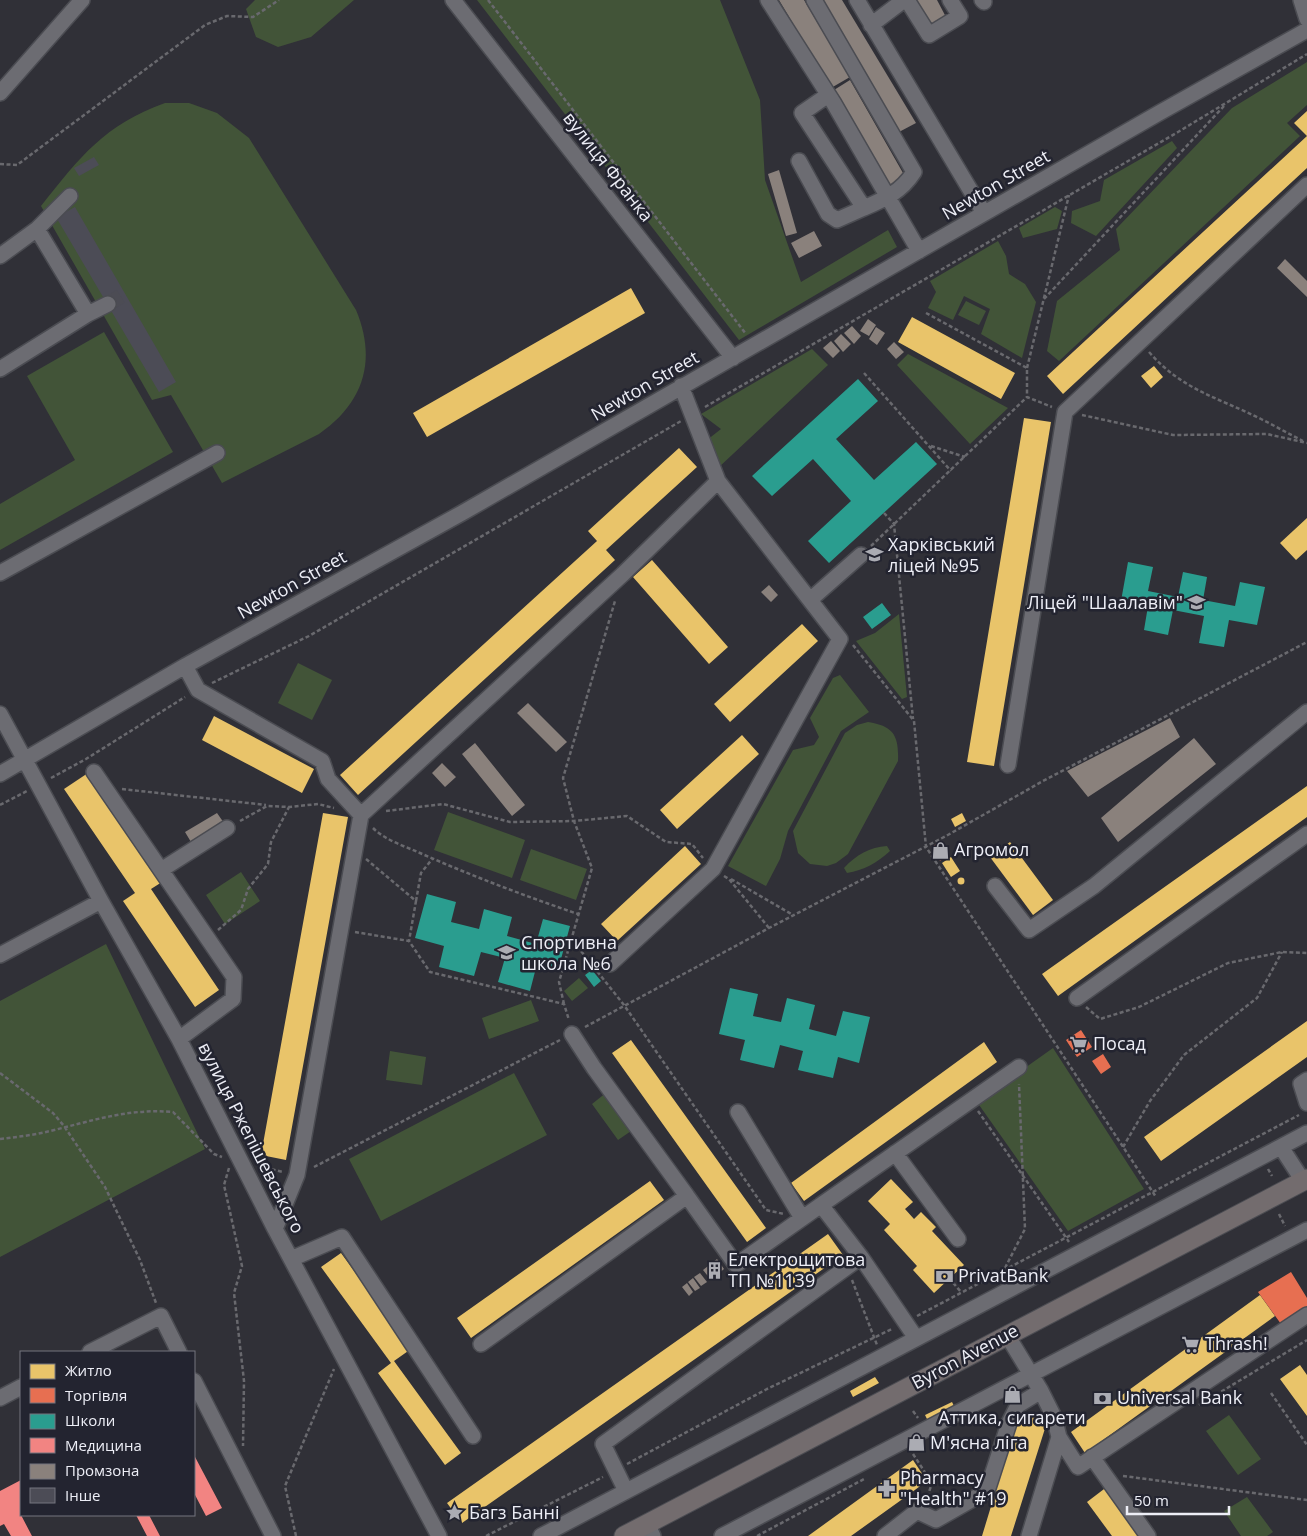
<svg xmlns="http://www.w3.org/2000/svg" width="1307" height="1536" font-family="'Open Sans',sans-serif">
<rect width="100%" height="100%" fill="#303037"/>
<!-- green -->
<path fill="#425438" d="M255 0H354L311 37 278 47 256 37 246 9Z
M477 0H720L760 100 765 180 801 282 888 230 897 247 739 340Z
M1307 62V105L1287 123 1300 136 1059 361 1047 351 1057 301 1120 250 1116 229 1232 108Z
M165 103H189L217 113 249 138 356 310C377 360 364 403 319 434L222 483 171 395 152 400 41 206C80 157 104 125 165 103Z
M1172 141 1177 148 1096 236 1071 223 1072 211 1100 201 1104 180Z
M1055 207 1062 211 1057 229 1023 238 1019 228Z
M998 241 1006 256 1009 274 1025 284 1036 302 1022 358 981 334 990 309 964 296 953 320 928 308 936 292 930 281Z
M966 301 986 311 979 325 958 315Z
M104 332 173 452 0 550V504L75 460 27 376Z
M812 349 828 365 718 468 707 440 721 429 701 414Z
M908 354 1008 408 970 444 897 365Z
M899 614 907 697 902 699 856 641 875 633Z
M298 663 332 680 312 720 278 703Z
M840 675 869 712 841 731 788 831 780 859 766 886 728 866 793 750 814 745 819 737 810 718 833 678Z
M868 722C894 726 899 736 898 761L848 854 836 863 827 866 810 864 798 853 793 831 845 733 857 725Z
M448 812 525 840 512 878 434 850Z
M887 846 890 851C877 863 864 870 847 873L844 868C856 855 870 847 887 846Z
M531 849 587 869 576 900 520 880Z
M241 872 260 901 225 924 206 895Z
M106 944 205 1149 0 1257V1001Z
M579 978 588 988 572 1001 564 991Z
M531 1000 539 1021 489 1039 482 1018Z
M1053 1048 1144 1189 1068 1231 977 1102Z
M390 1051 426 1057 422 1085 386 1080Z
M514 1073 547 1135 381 1221 349 1159Z
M607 1092 634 1129 618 1140 592 1104Z
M1229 1415 1261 1459 1238 1475 1206 1431Z
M1247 1497 1273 1532 1267 1536H1241L1224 1511Z"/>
<!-- homes -->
<path fill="#e9c46a" d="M1307 111V168L1063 394 1047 376 1307 136 1294 123Z
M631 288 645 313 427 437 413 413Z
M912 317 1015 373 1001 399 898 342Z
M1154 366 1163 377 1151 388 1141 376Z
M1024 418 1051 422 994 766 967 762Z
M679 448 697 467 606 550 615 560 358 795 340 775 597 541 588 531Z
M1307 518V550L1296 560 1280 543Z
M652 560 728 647 709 664 633 577Z
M802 624 818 641 730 722 714 704Z
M214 716 314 769 302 793 202 740Z
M742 735 759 754 677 829 660 810Z
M88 773 162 882 151 889 219 990 195 1007 123 901 135 893 64 789Z
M1307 786V817L1058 996 1042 974Z
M323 813 348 817 286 1160 261 1155Z
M962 813 966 821 955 827 951 819Z
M1010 842 1053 900 1033 915 990 857Z
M685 846 701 864 617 941 601 924Z
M951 857 960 871 951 877 942 863Z
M957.5 881a3.5 3.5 0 1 1 7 0a3.5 3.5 0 1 1-7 0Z
M1307 1021V1057L1161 1161 1144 1137Z
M631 1040 766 1228 747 1242 612 1053Z
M984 1042 997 1062 804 1201 791 1183Z
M891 1179 913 1202 905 1209 914 1219 921 1212 936 1227 932 1231 964 1265 934 1293 913 1270 917 1266 884 1230 890 1224 868 1201Z
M650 1181 664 1200 471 1338 457 1318Z
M828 1234 843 1255 462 1523 447 1503Z
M341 1253 411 1349 394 1361 461 1453 445 1465 378 1373 391 1363 321 1267Z
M1260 1295 1275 1316 1085 1453 1071 1432Z
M1300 1365 1307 1375V1416L1280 1379Z
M875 1377 879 1383 853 1397 850 1391Z
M952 1402 955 1408 928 1421 925 1415Z
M1020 1411 1048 1419 1011 1536H982Z
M913 1460 927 1481 904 1498 851 1536H808Z
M1108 1486 1144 1536H1112L1087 1502Z"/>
<!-- shops -->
<path fill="#e76f51" d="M941 841 949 855 940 861 932 847Z
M1081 1030 1092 1047 1077 1057 1066 1040Z
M1103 1054 1111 1067 1101 1074 1092 1061Z
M1291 1272 1307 1298V1308L1281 1324 1258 1292Z
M1014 1390 1017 1396 1010 1399 1007 1394Z"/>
<!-- schools -->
<path fill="#2a9d8f" d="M858 379 878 401 836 439 874 480 916 442 937 464 829 563 808 541 851 501 813 459 772 496 752 476Z
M1128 562 1153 567 1148 591 1178 597 1183 572 1207 577 1203 600 1235 606 1240 582 1265 587 1257 625 1229 620 1224 647 1199 643 1204 616 1173 610 1168 635 1144 630 1148 606 1121 601Z
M882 603 891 615 872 629 863 617Z
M427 894 456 902 451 922 479 929 484 909 512 917 507 936 536 944 543 919 570 926 558 970 537 964 530 991 498 982 505 958 481 952 474 976 439 967 444 946 415 938Z
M592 970 601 981 594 987 585 975Z
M730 988 758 994 753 1016 781 1022 787 998 815 1005 809 1029 836 1036 843 1011 870 1017 859 1063 838 1057 833 1078 798 1070 803 1051 780 1045 774 1068 740 1060 745 1040 719 1034Z"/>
<!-- health -->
<path fill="#f28482" d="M194 1455 222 1508 206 1516 194 1493Z
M21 1480V1515L32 1536H11L4 1524 0 1526V1491Z
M136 1515H149L160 1536H147Z"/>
<!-- industry -->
<path fill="#8a817c" d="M779 0H804L850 77 831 88Z
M820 0H842L916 123 899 132Z
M916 0H937L947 19 931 28Z
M850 80 907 180 890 189 834 90Z
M779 170 797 233 786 236 768 174Z
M814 231 822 246 799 258 791 243Z
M1285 259 1307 281V297L1277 268Z
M868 319 876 325 869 336 860 331Z
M852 326 861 336 854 344 844 333Z
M876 327 885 333 877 345 869 339Z
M841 334 851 344 843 352 834 341Z
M831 341 840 351 833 358 823 348Z
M894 342 904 352 896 359 887 349Z
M769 585 778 595 771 602 761 592Z
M528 703 567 742 556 752 517 713Z
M1170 718 1180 737 1088 797 1067 771Z
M1194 738 1216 764 1118 842 1101 818Z
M475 743 525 805 512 816 462 754Z
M442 763 456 777 445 787 432 773Z
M217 813 224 823 191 842 185 832Z
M717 1259 724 1269 711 1280 703 1270Z
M700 1273 707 1282 701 1286 694 1277Z
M693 1278 700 1288 695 1291 688 1282Z
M687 1283 693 1292 689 1296 682 1287Z"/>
<!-- building -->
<path fill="#4c4c56" d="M94 157 99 165 79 176 74 168Z
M75 207 176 382 159 392 56 217Z"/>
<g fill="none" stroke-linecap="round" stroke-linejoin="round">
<!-- minor-tunnel -->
<path stroke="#4c4c54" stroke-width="15" stroke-dasharray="15 8" stroke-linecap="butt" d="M108 304 124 294"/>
<defs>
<path id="minor" d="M453 0 733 358
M768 0 833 102 919 251
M814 0 914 172C901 192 885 199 864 208L802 113 828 95
M857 0 984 213
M907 0 929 35 960 16 950 0
M982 0 984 2
M1301 0 1307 19
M871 25 904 0
M0 93 82 0
M799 161 828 214 837 220 864 208
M37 229 88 314
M0 256 37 229 70 196
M0 369 88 314 108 304
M0 573 217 453
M810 600 861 555
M185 666 198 690 322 761 328 779 361 815 297 1175 275 1229
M0 714 101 901 179 1039 275 1229 439 1536
M1008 765 1065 412 1307 185
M94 772 234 977 233 999 179 1039
M0 774 185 666 462 513 1159 113 1307 30
M361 815 623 574 718 481 681 386
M161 870 227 828
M995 886 1029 930 1094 886 1307 712
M0 955 101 901
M610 964 713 869 840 639 718 481
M1077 998 1307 834
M572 1034 594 1068 687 1196
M1307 1080 1301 1084 1307 1103
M738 1112 802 1218
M1281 1147 1303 1181
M895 1153 958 1239
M821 1205 1019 1067
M861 1257 916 1338
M291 1259 342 1237 473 1436
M1007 1335 1041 1391 1054 1417 1059 1437 1078 1467 1307 1315
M481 1344 687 1196 736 1265 821 1205 861 1257 603 1444 626 1491
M90 1352 161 1316 179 1352
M194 1381 273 1536
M0 1398 21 1387
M1092 1457 1148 1536
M647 1524 653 1536
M541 1536 1307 1133
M722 1536 1307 1230
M885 1536 917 1511 936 1520 987 1491 1009 1423 1018 1405 1041 1391
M1029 1536 1059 1437"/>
<path id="major" d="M624 1536 1307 1179"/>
</defs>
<!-- minor casing -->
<use href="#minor" stroke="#4b4c52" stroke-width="18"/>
<!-- major casing -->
<use href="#major" stroke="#4b4c52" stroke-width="21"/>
<!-- path -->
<path stroke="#69696e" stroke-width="2.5" stroke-dasharray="4 2.5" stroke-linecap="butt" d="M488 0 746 334
M0 164 17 165 205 25 227 16 253 17 279 0
M1044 299 1224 106
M926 313 1027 368V397L1052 407
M1149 352C1182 390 1219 398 1261 419 1275 426 1289 434 1303 441
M1027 368 1069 195
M864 373 951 471
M705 407 1178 132 1307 54
M1082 415 1173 435 1267 434 1307 443
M931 446 965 457
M884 513 894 524 913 719
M871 546 1027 397
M853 645 914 721 926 847 1156 1197
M212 683 309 636 681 421
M51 778 86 759 185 697
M122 789 266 805
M0 805 27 791
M386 811 443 804 510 822 574 821 627 816 666 842 692 844 703 858
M240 821 267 806 289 807 318 804 334 808
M373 828C385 840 404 846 420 853 472 876 525 896 578 914
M366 859 416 901 409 941
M724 876 729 879 769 928
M731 879 793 915
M416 901 421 873 433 858
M218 930 241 910 248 889 268 864 271 842 289 807
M355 932 409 941 430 972 564 1004 569 1020
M573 941 624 1005 766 1210 784 1214
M564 1004 559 982 592 868 574 821 563 778 615 601
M1086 1007 1100 1019 1139 1007 1228 963 1282 952 1307 953
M585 1027 769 928 946 836 1043 781 1307 642
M0 1073 53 1113 64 1126 105 1187 140 1260 156 1303
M978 1111 1069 1242
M0 1139C17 1137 34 1135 50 1131 92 1121 128 1108 173 1112L214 1154 222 1157
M1123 1147 1150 1101 1184 1055 1257 998 1282 952
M259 1166 283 1172
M314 1167 560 1040
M229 1168 224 1185 242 1266 234 1293 244 1381 243 1446
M1268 1169 1272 1176
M1279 1214 1285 1226
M1005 1268 1025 1229 1019 1084
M949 1278 961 1292
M852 1280 877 1345
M917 1316 1299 1115
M1271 1393 1307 1445
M1199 1405 1307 1340
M913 1411 918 1418
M913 1454 932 1483 926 1501
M627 1464 767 1389 892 1329
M1123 1476 1307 1500
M296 1536 285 1486 334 1369
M486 1536 603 1477
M757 1536 866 1478"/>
<!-- minor -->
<use href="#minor" stroke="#6c6c72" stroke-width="15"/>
<!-- major -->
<use href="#major" stroke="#736c6e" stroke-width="19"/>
</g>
<!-- icons -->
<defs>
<symbol id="school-bare" viewBox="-9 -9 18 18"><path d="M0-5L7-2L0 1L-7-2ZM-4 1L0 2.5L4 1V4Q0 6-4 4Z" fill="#abacb3" stroke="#232430" stroke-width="2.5" paint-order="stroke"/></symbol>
<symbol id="shop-bare" viewBox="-9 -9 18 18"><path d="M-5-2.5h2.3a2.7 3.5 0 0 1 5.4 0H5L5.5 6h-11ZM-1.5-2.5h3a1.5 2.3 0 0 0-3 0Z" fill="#abacb3" stroke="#232430" stroke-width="2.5" paint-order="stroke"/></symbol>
<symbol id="supermarket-bare" viewBox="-9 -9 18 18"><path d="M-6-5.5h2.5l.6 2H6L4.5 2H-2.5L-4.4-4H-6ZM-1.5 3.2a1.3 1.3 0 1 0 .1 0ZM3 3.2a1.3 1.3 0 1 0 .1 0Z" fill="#abacb3" stroke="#232430" stroke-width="2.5" paint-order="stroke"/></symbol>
<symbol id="building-bare" viewBox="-9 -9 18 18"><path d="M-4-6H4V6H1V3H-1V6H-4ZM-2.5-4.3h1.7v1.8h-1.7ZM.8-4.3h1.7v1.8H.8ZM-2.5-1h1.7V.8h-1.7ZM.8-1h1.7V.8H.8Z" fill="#abacb3" stroke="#232430" stroke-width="2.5" paint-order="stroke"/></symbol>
<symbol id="bank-bare" viewBox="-9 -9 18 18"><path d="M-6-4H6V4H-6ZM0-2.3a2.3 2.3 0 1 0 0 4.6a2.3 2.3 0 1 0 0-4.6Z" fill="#abacb3" stroke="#232430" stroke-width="2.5" paint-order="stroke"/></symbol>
<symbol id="pharmacy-bare" viewBox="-9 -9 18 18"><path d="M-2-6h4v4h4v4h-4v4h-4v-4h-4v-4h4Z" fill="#abacb3" stroke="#232430" stroke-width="2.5" paint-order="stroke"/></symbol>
<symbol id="sight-bare" viewBox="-9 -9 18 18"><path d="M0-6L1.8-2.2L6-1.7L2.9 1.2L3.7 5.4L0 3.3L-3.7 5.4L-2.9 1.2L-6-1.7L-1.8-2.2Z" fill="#abacb3" stroke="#232430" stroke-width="2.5" paint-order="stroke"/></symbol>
</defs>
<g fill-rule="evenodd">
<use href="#school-bare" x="862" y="542" width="25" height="25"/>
<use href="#school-bare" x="1184" y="590" width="25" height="25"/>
<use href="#shop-bare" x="928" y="838" width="25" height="25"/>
<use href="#school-bare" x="494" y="940" width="25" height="25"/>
<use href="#supermarket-bare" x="1066" y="1032" width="25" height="25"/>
<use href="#building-bare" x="702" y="1258" width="25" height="25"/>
<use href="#bank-bare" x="932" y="1264" width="25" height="25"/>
<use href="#supermarket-bare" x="1178" y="1332" width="25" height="25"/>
<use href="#shop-bare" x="1000" y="1382" width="25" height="25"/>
<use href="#bank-bare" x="1090" y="1386" width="25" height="25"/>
<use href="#shop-bare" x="904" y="1430" width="25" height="25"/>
<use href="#pharmacy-bare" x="874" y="1476" width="25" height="25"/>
<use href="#sight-bare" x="442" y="1500" width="25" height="25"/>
</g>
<g text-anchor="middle" stroke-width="5" stroke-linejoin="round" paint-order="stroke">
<!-- street labels -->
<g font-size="18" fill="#edeef6" stroke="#232430">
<text transform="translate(608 167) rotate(52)" y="6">вулиця Франка</text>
<text transform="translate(996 185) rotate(-30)" y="6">Newton Street</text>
<text transform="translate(645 386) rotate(-30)" y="6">Newton Street</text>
<text transform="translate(292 585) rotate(-29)" y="6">Newton Street</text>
<text transform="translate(251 1138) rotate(63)" y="6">вулиця Ржепішевського</text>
<text transform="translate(965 1357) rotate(-28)" y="6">Byron Avenue</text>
</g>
<!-- poi labels -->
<g font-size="18" fill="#edeef6" stroke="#232430" text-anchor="start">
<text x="888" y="551">Харківський<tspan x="888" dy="21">ліцей №95</tspan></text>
<text x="1183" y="609" text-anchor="end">Ліцей "Шаалавім"</text>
<text x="954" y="856">Агромол</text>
<text x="521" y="949">Спортивна<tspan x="521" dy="21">школа №6</tspan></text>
<text x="1093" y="1050">Посад</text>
<text x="728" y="1266">Електрощитова<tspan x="728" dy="21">ТП №1139</tspan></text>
<text x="958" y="1282">PrivatBank</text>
<text x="1205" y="1350">Thrash!</text>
<text x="1117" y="1404">Universal Bank</text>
<text x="1012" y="1424" text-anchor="middle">Аттика, сигарети</text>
<text x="930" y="1449">М'ясна ліга</text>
<text x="900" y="1484">Pharmacy<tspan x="900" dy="21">"Health" #19</tspan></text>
<text x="469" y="1519">Багз Банні</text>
</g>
</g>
<!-- legend -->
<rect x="20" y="1351" width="175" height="165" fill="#232430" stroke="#74757f"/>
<rect x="30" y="1364" width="25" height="15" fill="#e9c46a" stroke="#74757f"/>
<text x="65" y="1376" font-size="15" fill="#edeef6">Житло</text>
<rect x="30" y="1388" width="25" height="15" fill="#e76f51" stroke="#74757f"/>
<text x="65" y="1401" font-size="15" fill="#edeef6">Торгівля</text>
<rect x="30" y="1414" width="25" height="15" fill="#2a9d8f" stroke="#74757f"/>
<text x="65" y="1426" font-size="15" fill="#edeef6">Школи</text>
<rect x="30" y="1438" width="25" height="15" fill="#f28482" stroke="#74757f"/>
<text x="65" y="1451" font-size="15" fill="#edeef6">Медицина</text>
<rect x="30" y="1464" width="25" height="15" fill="#8a817c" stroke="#74757f"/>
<text x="65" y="1476" font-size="15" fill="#edeef6">Промзона</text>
<rect x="30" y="1488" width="25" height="15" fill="#4c4c56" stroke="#74757f"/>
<text x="65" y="1501" font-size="15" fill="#edeef6">Інше</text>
<!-- scale -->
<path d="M1127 1506v8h102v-8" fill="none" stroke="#edeef6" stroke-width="2.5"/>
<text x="1134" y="1506" font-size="15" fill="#edeef6" stroke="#232430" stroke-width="4" paint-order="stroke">50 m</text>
</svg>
